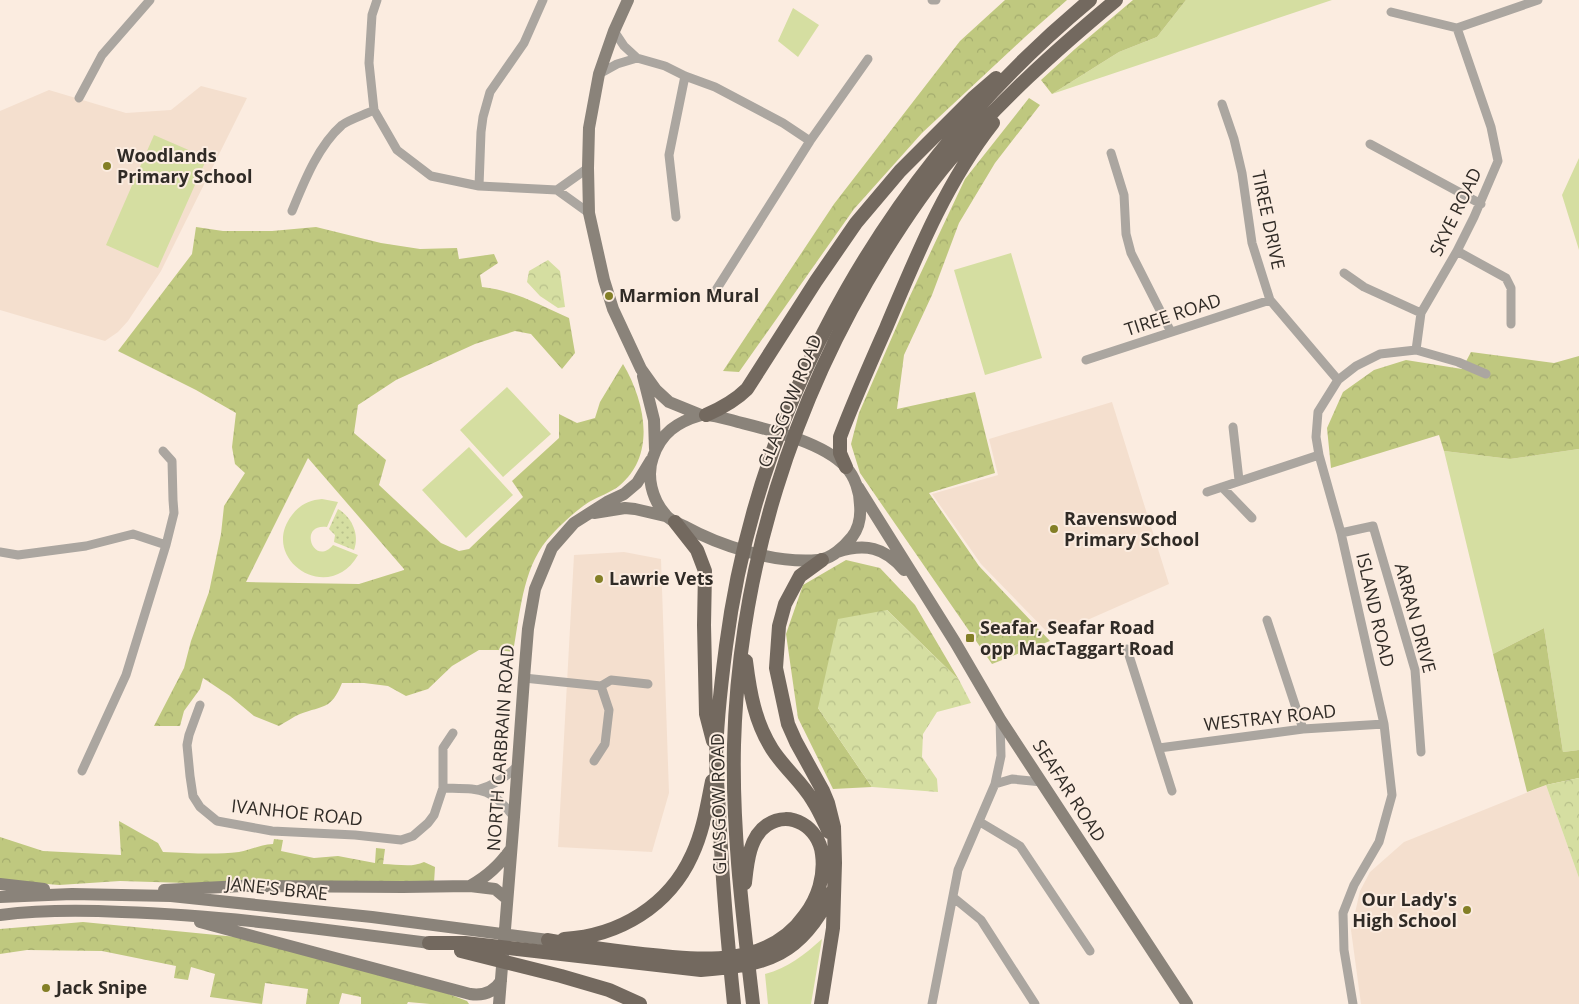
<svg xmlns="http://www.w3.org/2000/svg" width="1579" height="1004" font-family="'Open Sans',sans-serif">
<defs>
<pattern id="forest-crowns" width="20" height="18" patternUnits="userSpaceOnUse" patternTransform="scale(1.25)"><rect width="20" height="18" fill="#bfc87f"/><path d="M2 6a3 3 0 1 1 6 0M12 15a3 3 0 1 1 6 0" fill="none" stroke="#a4ac6e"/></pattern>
<pattern id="park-crowns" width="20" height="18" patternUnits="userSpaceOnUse" patternTransform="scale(1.25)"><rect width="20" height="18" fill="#d5dea1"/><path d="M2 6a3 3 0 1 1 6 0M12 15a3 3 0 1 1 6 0" fill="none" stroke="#b7bf8a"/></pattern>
<pattern id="garden-dots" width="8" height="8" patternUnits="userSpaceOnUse" patternTransform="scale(1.25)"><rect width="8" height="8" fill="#d5dea1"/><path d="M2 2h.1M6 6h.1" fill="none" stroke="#b7bf8a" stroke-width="1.8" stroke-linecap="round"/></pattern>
</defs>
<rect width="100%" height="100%" fill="#fbece0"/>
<!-- built -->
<path fill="#f4dfce" d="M201 86 247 98 161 271 128 321 118 332 105 341 0 310V111L49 90 126 113 171 110Z
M1112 402 1169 584 1051 636 981 564 932 494 998 475 989 439Z
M624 552 661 559 669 793 652 852 558 847 574 555Z
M1546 785 1579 878V1004H1361L1351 930 1360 891 1370 872 1404 842Z"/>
<!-- grass -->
<path fill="#d5dea1" d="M1186 0H1332L1052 94 1119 52 1157 37Z
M793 8 819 25 798 57 778 41Z
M154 135 207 158 158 268 106 245Z
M1579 158V250L1562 195Z
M1011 253 1042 358 985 375 954 270Z
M507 387 551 434 503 477 460 430Z
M469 447 513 495 466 538 422 490Z
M1579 449V750L1563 752 1544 628 1493 654 1444 451 1510 459Z
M322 499 338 502 327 527C297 523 314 568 333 545L358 555C329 606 258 559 292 515 299 505 310 500 322 499Z
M822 939 811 1004H768L765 974C788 968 804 955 822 939Z"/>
<!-- forest -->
<path fill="url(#forest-crowns)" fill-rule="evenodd" d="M1005 0H1067L1025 37 922 133 854 209 739 372 723 371 834 204 960 41Z
M1133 0H1186L1157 37 1119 52 1052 94 1041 80 1075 49Z
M1029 98 1040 105 995 163 959 223 932 295 904 355 897 409 975 392 995 473 929 493 979 566 1050 641 992 664 860 473 851 444 859 413 909 298 965 179Z
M196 227 223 231H272L316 227 381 243 420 249 457 248 459 259 494 254 498 263 480 275 482 287C513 290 540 305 569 318L575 353 562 369 531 334 515 331 475 344 396 380 358 405 354 433 386 460 379 485 441 543 459 551 469 549 523 497 512 481 559 438V414L577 423 595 418 600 402 623 364C645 401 657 455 619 486 610 493 599 496 589 502 574 512 559 526 547 540 522 570 520 616 513 652L498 650H479L452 666 428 689 406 696 388 686 364 683H342C331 710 324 705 300 714 293 717 286 722 279 726L254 716 230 696 203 678 200 689 184 711 180 726H154L184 668 191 641 209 592 221 534 224 506 245 473 235 464 232 447 236 413 196 390 118 351 192 254ZM308 458 404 569V570L359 584 246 582Z
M1471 352 1554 363 1579 356V449L1510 459 1444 451 1439 435 1331 468 1327 428 1343 392 1374 370 1406 360 1462 369Z
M846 560 880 568 915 605 959 680 887 610 818 708 872 787 833 789 798 718 786 634 803 585Z
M1544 628 1563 752 1579 750V778L1546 785 1527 792 1493 654Z
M119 821 158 843 163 852C189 853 214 855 239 852 251 850 258 845 273 844L274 839 283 840 281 851 314 858 338 856 375 863 376 848 385 849 383 864C397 864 412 868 424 862L435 867 434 883H186L120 881 59 885 0 880V837L43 851 121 855Z
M83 922 237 937 441 991 467 1001 469 1004H430L408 1002 407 1004H361V997L342 993 339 1004H306L308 989 265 983 262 1004 210 997 215 974 191 967 188 980 174 978 176 966 102 951 27 950 0 954V929Z"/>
<!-- park -->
<path fill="url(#park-crowns)" d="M548 260 560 271 565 307 558 308 540 296 527 282 529 271Z
M887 610 959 680 971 703 937 712 923 734 922 757 937 779 938 792 872 787 818 708 838 619Z
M1579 778V878L1546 785Z"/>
<!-- garden -->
<path fill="url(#garden-dots)" d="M338 509C352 517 360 535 354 550L334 542 335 535 329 529Z"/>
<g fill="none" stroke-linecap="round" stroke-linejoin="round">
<!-- street -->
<path stroke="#aba6a0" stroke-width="9" d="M377 0 372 15 369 63 374 110 397 150 431 176 479 186 557 190 589 213
M932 0H936
M1391 12 1457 28 1538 0
M614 31 624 46 637 58 665 66 685 76 715 87 783 123 810 141
M599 74 617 64 637 58
M79 98 102 55 150 0
M1222 104 1234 139 1242 173 1252 243 1270 300 1338 380
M1370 144 1481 204
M1111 153 1124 195 1126 234 1131 253 1171 332
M479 186 481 132 483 117 490 92 524 43 543 0
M557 190 588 168
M292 211C304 182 318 146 342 125 350 119 364 115 374 110
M676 217 669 155 685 76
M1457 251 1506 278 1511 288V324
M1344 273 1364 287 1421 313
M711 298 810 141 868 59
M1416 350 1421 313 1457 251 1474 217 1498 161 1491 127 1457 28
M1086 360 1270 300
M1233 427 1239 480
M1222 487 1252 518
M1207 492 1319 455
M1341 533 1373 526 1415 670 1421 752
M0 552 18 555 86 546 133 534 166 545
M1267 620 1303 729
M1127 649 1172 791
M524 678 601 686 609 710 605 744 594 761
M601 686 611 680 648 684
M200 705 189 735 187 745 190 776 193 796 200 807 217 821 272 831 355 835 401 840 413 836 428 823 434 815 443 788C480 789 490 786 514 817
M1159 748 1303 729 1384 724
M82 771 126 675 166 545 174 513 173 500 172 461 163 451
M995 784 1012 779 1042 782
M443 788V748L453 733
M480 789C496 784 507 777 518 765
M980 822 1020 846 1090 951
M954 898 981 920 1035 1004
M932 1004 958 870 995 784 1001 756 1000 719
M1353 1004 1344 950 1343 913 1354 885 1379 842 1392 795 1384 724 1341 533 1319 455 1316 437 1318 412 1338 380 1356 366 1380 354 1416 350 1458 362 1486 374"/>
<!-- secondary -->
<path stroke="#8a837a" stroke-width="12" d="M628 0 614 31 599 74 589 128 588 168 589 213 604 280 613 309 641 369 656 390 669 402 701 415
M643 376 654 420 655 449
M701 415C713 414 727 419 738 422 770 430 823 442 846 467 855 477 860 492 860 505 861 516 859 528 852 537 844 547 831 559 818 560 776 564 720 546 684 526 677 523 669 520 665 514 652 499 646 476 653 457 661 433 677 422 701 415Z
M858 487 955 642 1000 719 1187 1004
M594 513 625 508 635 509 665 516
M837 552C865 543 885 547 904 570
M0 884 44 889
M470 886C488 876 499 865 511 849
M164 890 242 886 403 887 470 886 495 889 507 899
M0 897 72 894 171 896 372 917 548 940
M0 915C40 910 81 910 122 912 225 915 327 930 429 943
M200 922 470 994C483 996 494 992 501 981
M499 1004 514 817 524 678 528 629 535 589 552 548 574 523 607 502 624 494 637 483 651 460"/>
<!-- primary -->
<path stroke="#73695f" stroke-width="14" d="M706 415C722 408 735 401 747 389L816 281 856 223 900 171 974 97 996 78
M846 467 840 453V437C854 400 870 364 886 328 916 257 945 184 993 123
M675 522 697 550 705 571 704 625 706 714 713 741
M746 661C750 693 755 722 772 749 784 768 802 782 813 801 819 810 824 822 829 832
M564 939C619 936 669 906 692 855 703 832 707 806 712 781
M548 940C579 946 610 950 642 954 699 960 767 969 805 915 818 898 825 876 822 854 819 828 791 809 767 825 749 837 747 864 745 883
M429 943H465L701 970C769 965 800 956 832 892
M461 951 561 976 609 990 640 1004
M734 1004C728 946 723 889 720 830 719 808 717 785 716 763 716 724 721 684 726 646 759 393 894 163 1090 0
M753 1004C743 918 732 832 734 745 739 570 792 401 884 253 904 221 925 189 949 161 999 101 1056 50 1116 0
M821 1004 833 928 835 863 834 827 828 803 823 791 796 742 788 724 776 668 779 626 785 604 800 576 822 560"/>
</g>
<!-- markers -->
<g fill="#837f26" stroke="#fbece0" stroke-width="2">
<circle cx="107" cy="166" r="5"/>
<circle cx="609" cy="296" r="5"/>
<circle cx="1054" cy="529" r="5"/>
<circle cx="599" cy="579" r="5"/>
<rect x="965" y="633" width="10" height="10" rx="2.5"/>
<circle cx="1467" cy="910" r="5"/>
<circle cx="46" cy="988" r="5"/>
</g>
<g text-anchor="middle" stroke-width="4" stroke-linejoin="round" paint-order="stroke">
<!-- poi labels -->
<g font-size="18" font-weight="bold" fill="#302b26" stroke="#fbece0" text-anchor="start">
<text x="117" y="162">Woodlands<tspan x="117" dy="21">Primary School</tspan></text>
<text x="619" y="302">Marmion Mural</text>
<text x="1064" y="525">Ravenswood<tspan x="1064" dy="21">Primary School</tspan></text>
<text x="609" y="585">Lawrie Vets</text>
<text x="980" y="634">Seafar, Seafar Road<tspan x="980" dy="21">opp MacTaggart Road</tspan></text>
<text x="1457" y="906" text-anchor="end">Our Lady's<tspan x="1457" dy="21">High School</tspan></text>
<text x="56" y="994">Jack Snipe</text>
</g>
<!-- street labels -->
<g font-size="18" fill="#302b26" stroke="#fbece0">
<text transform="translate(1456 212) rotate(-64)" y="6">SKYE ROAD</text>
<text transform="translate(1268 220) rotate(78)" y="6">TIREE DRIVE</text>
<text transform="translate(1173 315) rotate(-18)" y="6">TIREE ROAD</text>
<text transform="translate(790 401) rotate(-68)" y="6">GLASGOW ROAD</text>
<text transform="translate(1375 610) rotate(77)" y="6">ISLAND ROAD</text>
<text transform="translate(1415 618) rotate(75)" y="6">ARRAN DRIVE</text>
<text transform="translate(1270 718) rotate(-6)" y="6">WESTRAY ROAD</text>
<text transform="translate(501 748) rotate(-86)" y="6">NORTH CARBRAIN ROAD</text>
<text transform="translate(1069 791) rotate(57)" y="6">SEAFAR ROAD</text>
<text transform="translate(719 804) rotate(-91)" y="6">GLASGOW ROAD</text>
<text transform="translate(297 813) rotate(6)" y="6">IVANHOE ROAD</text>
<text transform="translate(277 889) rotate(6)" y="6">JANE'S BRAE</text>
</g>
</g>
</svg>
